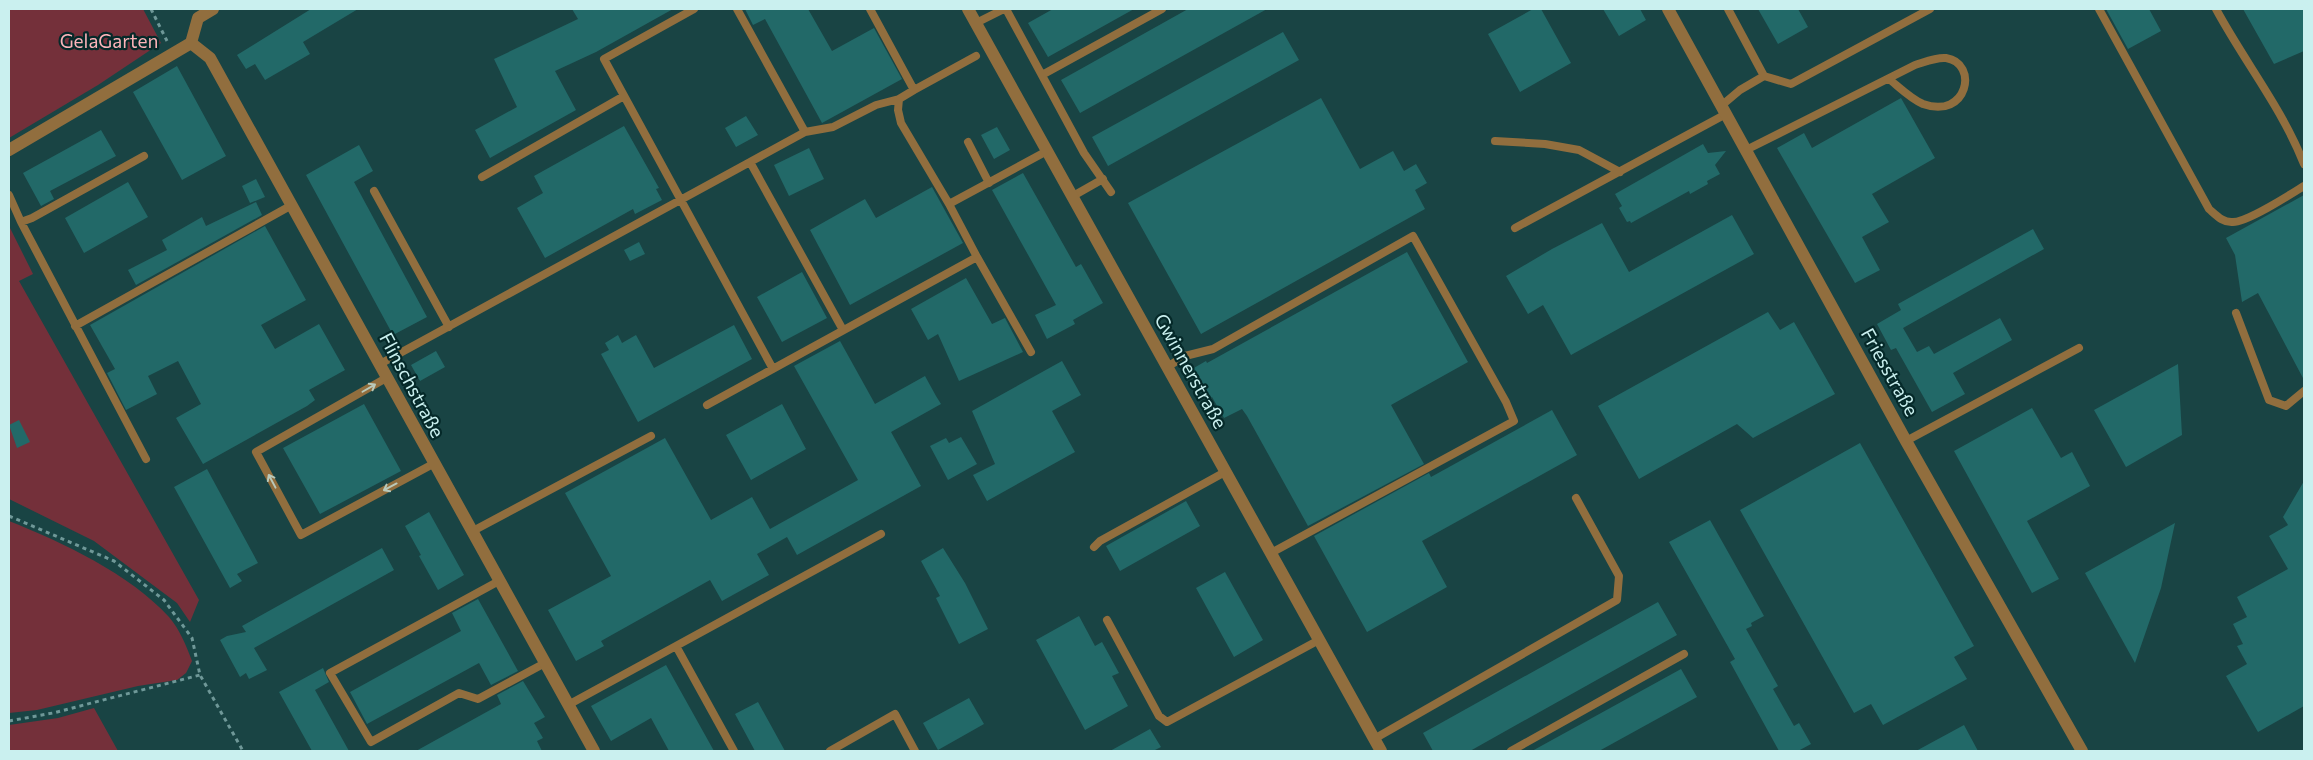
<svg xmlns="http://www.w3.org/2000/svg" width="2313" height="760" viewBox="0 0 2313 760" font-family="Commissioner,sans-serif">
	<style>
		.green { fill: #74303a }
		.building { fill: #226968 }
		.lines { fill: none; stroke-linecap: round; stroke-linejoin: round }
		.path { stroke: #6f9898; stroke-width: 3; stroke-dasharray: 4 4; stroke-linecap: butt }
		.service { stroke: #916e3e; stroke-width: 8 }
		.minor { stroke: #916e3e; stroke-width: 12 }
		.oneway { stroke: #b9c9ba }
		.labels { text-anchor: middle; stroke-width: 4.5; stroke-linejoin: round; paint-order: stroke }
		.park-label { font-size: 19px; fill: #fdb3b9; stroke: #052929 }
		.street-label { font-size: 19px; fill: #caf0ef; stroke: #052929 }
	</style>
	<rect width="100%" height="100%" fill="#194444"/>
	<path class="green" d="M9 9H143L161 43 98 85 9 138Z
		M9 226 33 274 19 281 199 600 190 622 177 603 94 541 9 499Z
		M9 521C62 542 130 574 169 617 180 630 186 645 192 661L186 673 177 680 138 686 37 710 9 713Z
		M94 708 118 751H9V725L58 718Z"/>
	<path class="building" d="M311 9H358L303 42 310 54 265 80 255 64 246 69 237 55Z
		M572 9H673L596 52 555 71 576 110 490 158 475 130 517 107 494 59 578 19Z
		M745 9H808L832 51 874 28 902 79 822 123 765 19 753 25Z
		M1053 9H1134L1048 57 1028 23Z
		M1188 9H1267L1080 113 1061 80Z
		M1533 9H1541L1571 63 1520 92 1488 34Z
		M1603 9H1640L1646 20 1619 36Z
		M1758 9H1798L1808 27 1778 44Z
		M2106 9H2149L2161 31 2128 49Z
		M2243 9H2304V51L2274 64Z
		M1283 32 1299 60 1108 166 1092 137Z
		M177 66 226 156 182 180 133 92Z
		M1321 98 1360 169 1393 151 1404 171 1416 164 1427 183 1415 190 1425 209 1201 334 1128 203Z
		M1901 98 1935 158 1872 194 1889 222 1862 237 1880 270 1855 283 1777 148 1804 133 1812 148Z
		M746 116 758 135 736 147 725 128Z
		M624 126 659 188 656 189 662 200 635 214 633 209 545 258 517 208 543 193 534 176Z
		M997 127 1010 150 994 159 981 135Z
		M101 130 116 156 50 191 54 199 41 206 23 173Z
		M1703 144 1708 153 1726 151 1715 165 1720 174 1707 181 1708 184 1690 194 1689 191 1631 223 1630 221 1627 222 1619 208 1622 206 1615 194Z
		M359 145 373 171 354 182 427 317 393 335 306 175Z
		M809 148 824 179 789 196 774 165Z
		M1023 173 1076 267 1081 264 1103 303 1073 320 1075 324 1047 339 1035 315 1056 305 992 190Z
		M256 179 265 197 250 203 242 186Z
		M128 182 148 217 84 253 65 218Z
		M932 187 963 243 850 305 810 230 865 199 876 218Z
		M2304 195V380L2258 293 2242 302 2235 255 2226 238Z
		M256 202 262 215 136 285 128 270 167 250 162 240 202 217 206 226Z
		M1732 215 1754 254 1571 355 1543 305 1528 314 1506 276 1552 249 1602 223 1629 272Z
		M265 226 306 300 261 325 275 349 319 324 345 370 309 390 315 400 307 406 203 464 176 418 201 404 178 361 148 376 157 394 126 410 107 373 115 369 90 325Z
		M2033 229 2044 249 1903 328 1917 352 1929 346 1934 354 2000 318 2012 340 1953 373 1965 394 1932 412 1896 348 1891 350 1877 324 1901 310 1898 304Z
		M639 242 645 254 630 261 624 250Z
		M1407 252 1468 362 1391 405 1424 464 1308 526 1247 416 1242 409 1224 418 1212 397 1208 399 1192 369 1206 361 1207 363Z
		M802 272 827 318 782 342 757 297Z
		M966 278 992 324 1005 318 1023 352 959 381 938 334 928 340 911 309Z
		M1768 312 1780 330 1794 322 1835 394 1753 438 1737 424 1639 479 1598 406Z
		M734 325 752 359 638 422 601 354 609 350 605 343 618 335 622 343 636 335 654 368Z
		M840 341 875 404 925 376 936 396 941 404 891 432 921 486 797 555 787 537 757 554 769 575 722 601 710 580 601 641 604 646 576 661 548 610 611 576 565 493 665 438 711 520 752 497 770 529 858 480 794 366Z
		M436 351 445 367 420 381 411 365Z
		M1062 361 1081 395 1052 411 1075 452 987 501 973 475 995 464 972 411Z
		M2178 364 2182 435 2126 467 2094 410Z
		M364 404 401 471 320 514 283 448Z
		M782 404 806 449 751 480 726 435Z
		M2032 408 2061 458 2072 452 2090 486 2027 521 2059 579 2032 593 1954 451Z
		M1552 410 1577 455 1422 541 1447 587 1367 632 1314 536 1429 473 1431 477Z
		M19 420 30 442 17 448 9 425Z
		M961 437 977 464 948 480 930 446 946 438 949 443Z
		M1860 443 1974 646 1954 657 1967 679 1883 725 1871 704 1854 713 1740 510Z
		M207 469 258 563 237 574 242 581 230 588 174 487Z
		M2304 481V706L2258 732 2226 676 2247 664 2237 646 2243 644 2233 624 2247 617 2237 597 2288 569 2269 536 2288 525 2283 517Z
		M1186 501 1200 526 1120 571 1106 546Z
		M429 512 464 575 438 590 419 556 421 555 405 526Z
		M1710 520 1764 616 1751 623 1752 626 1746 629 1778 686 1773 689 1794 726 1799 723 1811 744 1798 751H1779L1730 662 1735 659 1669 542Z
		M2175 523 2161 588 2135 663 2085 573Z
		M382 548 394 570 254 648 267 670 249 679 246 673 240 677 220 640 227 636 246 632 242 626Z
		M943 548 965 583 988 629 959 644 936 598 940 596 921 561Z
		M1225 572 1263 640 1234 657 1196 588Z
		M478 599 518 671 491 685 479 663 367 724 350 692 461 631 452 613Z
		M1658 602 1677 635 1470 751H1433L1423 733Z
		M1079 616 1095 646 1102 642 1119 673 1112 676 1128 706 1085 730 1036 640Z
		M666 665 714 751H669L651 718 611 741 591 706Z
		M323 668 329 682 315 690 349 751H312L279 692Z
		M1681 669 1697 697 1599 751H1532Z
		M523 681 545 717 534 723 543 738 537 741 542 751H416L501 704 497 695Z
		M969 698 984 724 938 750 923 723Z
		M758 702 785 751H755L735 714Z
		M1964 725 1978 751H1916Z
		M1150 729 1161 747 1153 751H1110Z"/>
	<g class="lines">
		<path class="path" d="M151 9 167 41
			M9 516 114 561 164 600 192 638 200 675 243 751
			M9 721 53 713 200 675"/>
		<path class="service" d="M694 9 604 59 773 369
			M737 9 805 132
			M1006 9 1084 153 1111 192
			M2099 9 2209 209C2216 215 2223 223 2233 222 2248 222 2289 195 2304 186
			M2216 9C2244 61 2282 108 2304 164
			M976 23 1004 9
			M1042 75 1162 9
			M1764 76 1791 84 1930 9
			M914 90 976 56
			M899 99 898 110 901 123 949 204
			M1721 106 1740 90 1764 76 1728 9
			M1495 141 1545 144 1579 150 1620 172
			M968 142 989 183
			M1746 150 1915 65C1925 62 1936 57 1946 58 1979 63 1968 120 1923 104 1911 99 1899 87 1889 79
			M482 177 624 96
			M374 191 449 327
			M9 195 21 222 32 218 144 156
			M1073 196 1103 179
			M21 222 146 459
			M1515 228 1726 114
			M977 257 1031 352
			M2236 313 2269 400 2286 406 2304 391
			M75 326 292 205
			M843 330 750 162 805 132 833 127 876 105 899 99 914 90 870 9
			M380 364 750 162
			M1167 367 1185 356 1213 349 1413 236 1506 402 1514 421 1271 553
			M388 377 256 452 301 535 433 464
			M707 405 977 257 949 204 1047 151
			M1906 441 2079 348
			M471 532 651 436
			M1094 547 1100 541 1225 472
			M499 581 330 673 371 742 459 693 478 699 545 663
			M1107 620 1159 716 1167 722 1319 640
			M676 646 881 534
			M568 705 676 646 734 751
			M1374 739 1617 600 1619 576 1576 498
			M830 751 895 714 915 751
			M1511 751 1684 654"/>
		<path class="minor" d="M968 9 1381 751
			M1668 9 1906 441 2082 751
			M191 43 210 58 594 751
			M9 150 191 43 198 18 213 9"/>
	</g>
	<defs><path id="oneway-shaft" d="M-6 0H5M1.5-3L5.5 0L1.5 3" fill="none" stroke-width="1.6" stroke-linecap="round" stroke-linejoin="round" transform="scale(1.25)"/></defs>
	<g class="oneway">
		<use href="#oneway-shaft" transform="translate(369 388) rotate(-30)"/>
		<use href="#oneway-shaft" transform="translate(272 481) rotate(-118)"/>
		<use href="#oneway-shaft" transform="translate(390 487) rotate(152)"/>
	</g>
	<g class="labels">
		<g class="park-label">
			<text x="109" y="48">GelaGarten</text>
		</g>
		<g class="street-label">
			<text transform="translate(1191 371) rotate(61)" y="7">Gwinnerstraße</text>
			<text transform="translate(1890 372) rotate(61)" y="7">Friesstraße</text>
			<text transform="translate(412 385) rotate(62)" y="7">Flinschstraße</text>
		</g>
	</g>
	<rect width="2313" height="760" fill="none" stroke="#caf0ef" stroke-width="20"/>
</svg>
